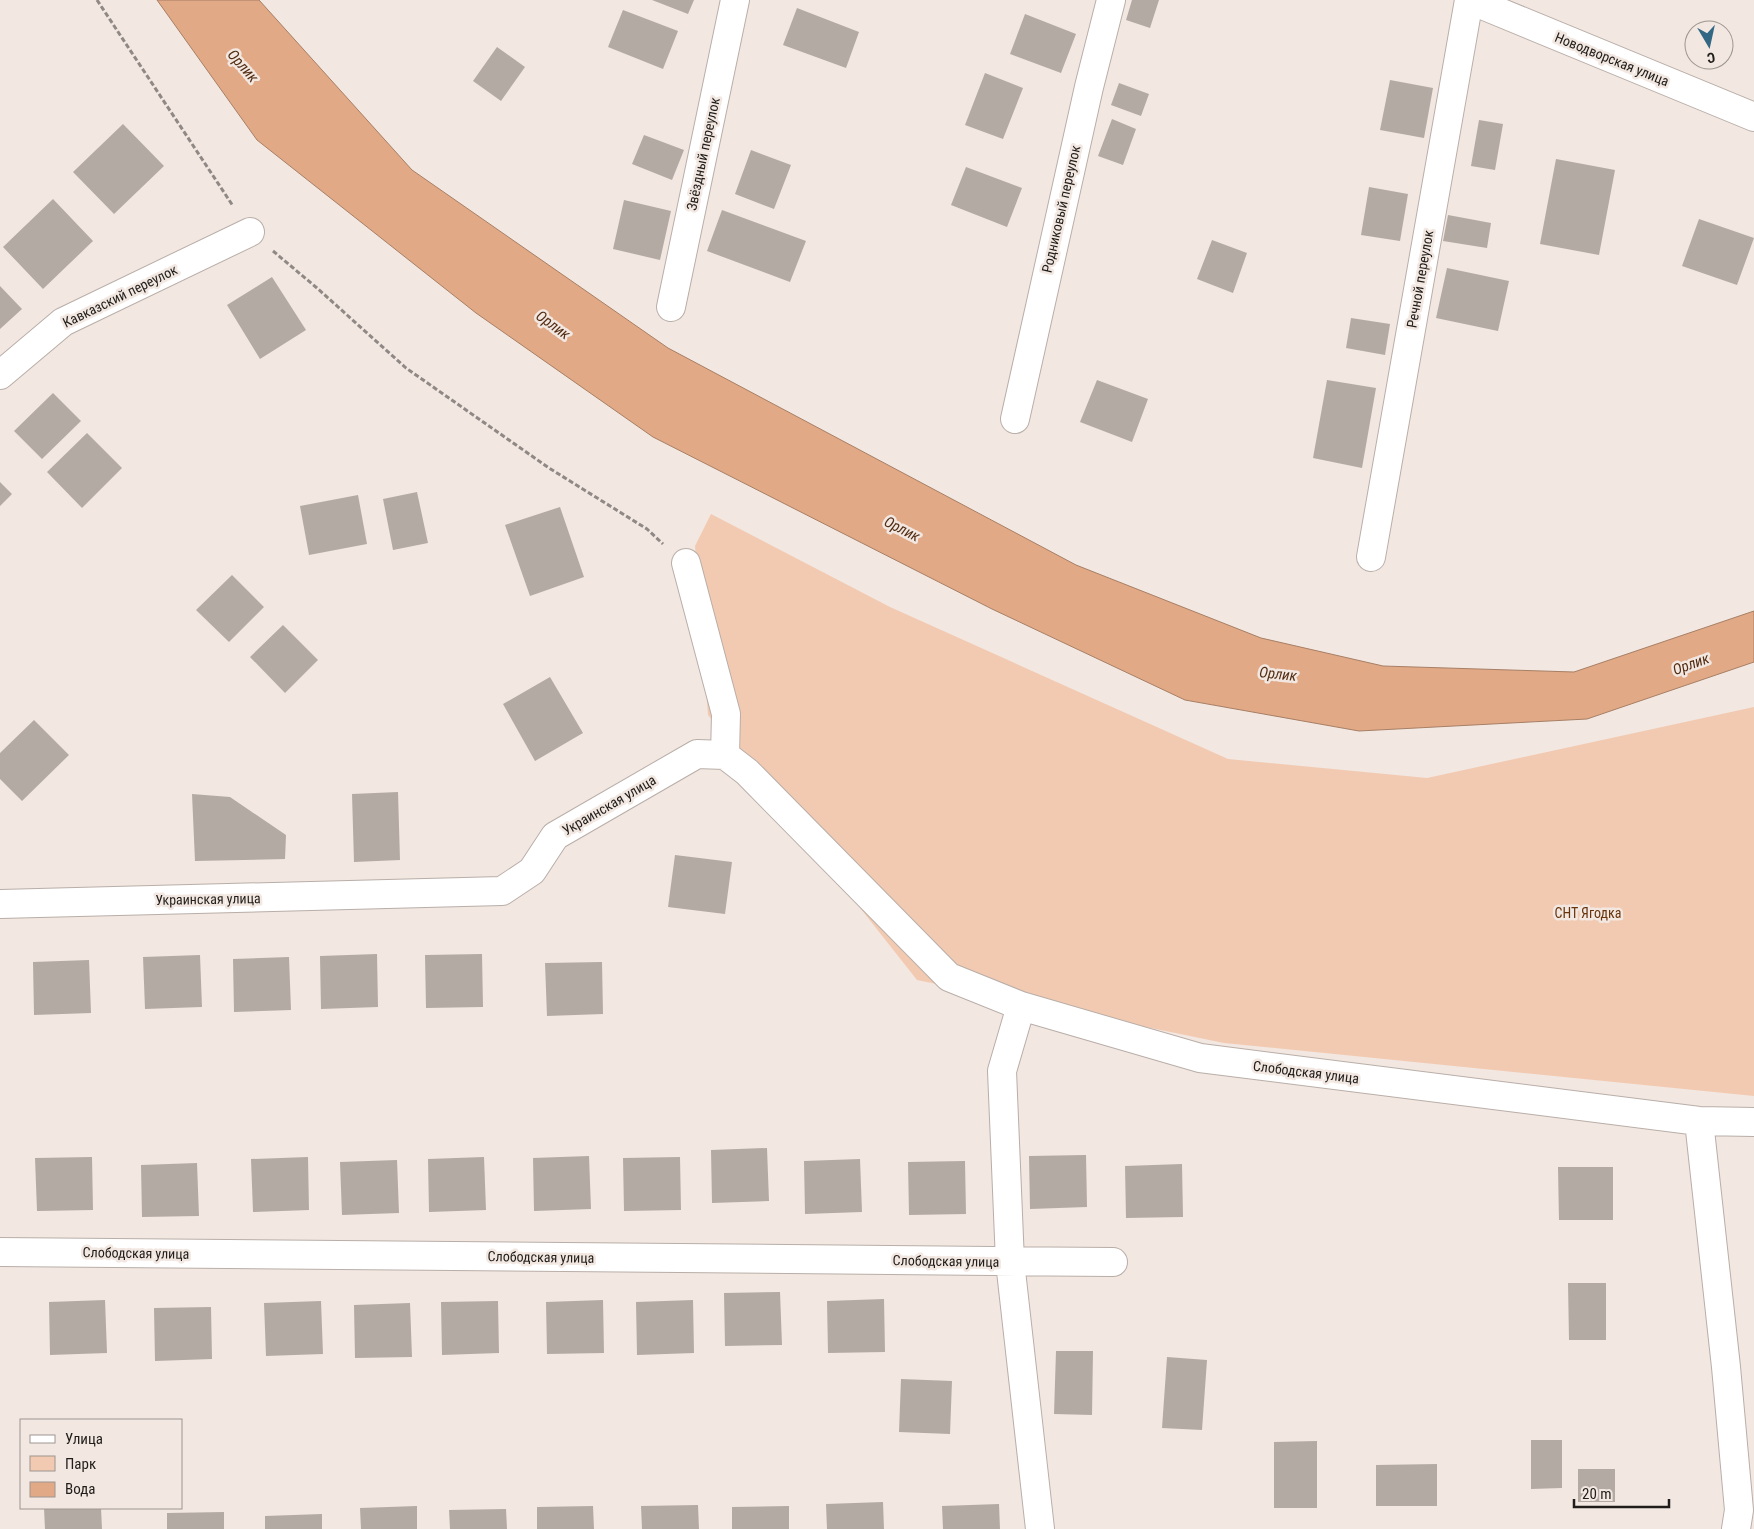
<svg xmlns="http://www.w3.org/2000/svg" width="1754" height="1529" viewBox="0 0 1754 1529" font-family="'Roboto Condensed',sans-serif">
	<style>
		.green { fill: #f2cab1 }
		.water { fill: #e1a986; stroke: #a77f65 }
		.building { fill: #b4aaa4 }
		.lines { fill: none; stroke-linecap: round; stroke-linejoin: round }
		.minor-casing { stroke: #b9aea8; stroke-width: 30 }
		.path { stroke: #8f8884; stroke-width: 3; stroke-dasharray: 5 2.5; stroke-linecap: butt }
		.minor { stroke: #fff; stroke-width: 28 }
		.labels { text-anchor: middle; stroke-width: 5; stroke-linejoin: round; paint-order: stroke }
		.street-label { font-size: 14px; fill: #1f1c19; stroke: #f2e7e1 }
		.park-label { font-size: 14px; fill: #68340c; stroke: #f2e7e1 }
		.water-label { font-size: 15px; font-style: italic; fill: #522d13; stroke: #f2e7e1 }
	</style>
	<rect width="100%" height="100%" fill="#f2e7e1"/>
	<path class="green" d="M711 514 890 607 1228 759 1427 778 1754 707V1096L1224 1043 917 980 708 715 695 546Z"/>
	<path class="water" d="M157 0H259L412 170 668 348 1076 565 1261 638 1383 666 1574 672 1754 611V662L1587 719 1359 731 1185 700 992 609 653 437 476 313 257 140Z"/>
	<path class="building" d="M652 0H694L688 14Z
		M1132 0H1159L1150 28 1126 20Z
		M797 8 859 32 846 68 783 45Z
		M623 10 678 31 663 69 608 47Z
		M1025 14 1076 34 1061 73 1010 54Z
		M497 47 525 67 501 101 473 81Z
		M985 73 1023 88 1003 139 965 125Z
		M1390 80 1433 88 1424 138 1380 130Z
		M1119 83 1149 94 1141 116 1111 105Z
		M1112 119 1136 129 1123 165 1098 156Z
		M1479 120 1503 124 1495 170 1471 166Z
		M123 124 164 166 114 214 73 172Z
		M644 135 684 150 672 180 632 164Z
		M751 150 791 165 774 209 735 194Z
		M1556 159 1615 170 1599 255 1540 244Z
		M966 167 1022 188 1007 227 951 205Z
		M1369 187 1408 194 1400 241 1361 235Z
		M53 199 93 241 43 289 3 247Z
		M624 200 671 211 660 260 613 249Z
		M722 210 806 241 790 282 707 251Z
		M1448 215 1491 223 1487 248 1443 241Z
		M1699 219 1754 238 1737 285 1682 266Z
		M1212 240 1247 253 1233 293 1197 279Z
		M1447 268 1509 281 1498 331 1436 318Z
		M272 277 306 330 260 359 227 305Z
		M0 286 22 309 0 329Z
		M1351 318 1390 324 1385 355 1346 348Z
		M1097 380 1148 399 1132 442 1080 422Z
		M1327 380 1376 388 1362 468 1313 458Z
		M53 393 81 421 42 459 14 431Z
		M87 433 122 468 82 508 47 472Z
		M0 482 12 494 0 506Z
		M417 492 428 543 393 550 383 499Z
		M358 495 367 544 309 555 300 506Z
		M560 507 584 577 530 596 505 525Z
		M232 575 264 607 229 642 196 610Z
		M283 625 318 660 285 693 250 657Z
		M550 677 583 733 535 761 503 704Z
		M34 720 69 755 22 801 0 779V753Z
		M398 792 400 860 354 862 352 794Z
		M192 794 230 797 286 835 285 859 195 861Z
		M675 855 732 862 725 914 668 907Z
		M377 954 378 1007 321 1009 320 956Z
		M482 954 483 1007 426 1008 425 955Z
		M200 955 202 1007 145 1009 143 957Z
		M289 957 291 1010 234 1012 233 959Z
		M89 960 91 1013 34 1015 33 962Z
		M602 962 603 1014 547 1016 545 963Z
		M767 1148 769 1201 712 1203 711 1150Z
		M1086 1155 1087 1207 1030 1209 1029 1156Z
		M589 1156 591 1209 534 1211 533 1158Z
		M92 1157 93 1210 37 1211 35 1158Z
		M308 1157 309 1210 253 1212 251 1159Z
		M484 1157 486 1210 429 1212 428 1159Z
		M680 1157 681 1210 624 1211 623 1158Z
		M860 1159 862 1212 805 1214 804 1161Z
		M397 1160 399 1213 342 1215 340 1162Z
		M965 1161 966 1214 909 1215 908 1162Z
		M197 1163 199 1216 142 1217 141 1165Z
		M1182 1164 1183 1217 1126 1218 1125 1166Z
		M1558 1167H1613V1220H1559Z
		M1568 1283H1606V1340H1569Z
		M780 1292 782 1345 725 1346 724 1293Z
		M884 1299 885 1352 828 1353 827 1301Z
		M105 1300 107 1353 50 1355 49 1302Z
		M603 1300 604 1353 547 1354 546 1302Z
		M693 1300 694 1353 637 1355 636 1302Z
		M321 1301 323 1354 266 1356 264 1303Z
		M498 1301 499 1353 442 1355 441 1302Z
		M410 1303 412 1357 355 1358 354 1305Z
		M211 1307 212 1359 155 1361 154 1308Z
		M1056 1351H1093L1092 1415 1054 1414Z
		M1167 1357 1207 1360 1202 1430 1162 1428Z
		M901 1379 952 1381 950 1434 899 1432Z
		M1531 1440H1562V1488L1531 1489Z
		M1317 1441V1508H1274V1442Z
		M1437 1464V1506H1376V1465Z
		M1578 1469H1615V1502H1578Z
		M883 1502 884 1529H827L826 1504Z
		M999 1504 1000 1529H943L942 1506Z
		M698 1505 699 1529H642L641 1506Z
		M417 1506V1529H361L360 1508Z
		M593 1506 594 1529H537V1507Z
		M789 1506V1529H732V1507Z
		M44 1508H101L102 1529H45Z
		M506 1509 507 1529H450L449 1510Z
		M224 1512V1529H167V1513Z
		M322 1514V1529H265V1516Z"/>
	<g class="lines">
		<defs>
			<path id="minor" d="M1470 0 1754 117
				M671 307 735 0
				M0 375 63 322 250 232
				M1015 419 1089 87 1111 0
				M1371 557 1469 0
				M686 563 726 714 725 755
				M0 904 502 891 532 871 555 836 697 754 725 755 747 772 949 977 1021 1006 1200 1058 1699 1121 1754 1122
				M1021 1006 1002 1071 1010 1262 1040 1529
				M1699 1121 1726 1367 1739 1510 1736 1529
				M0 1252 1113 1262"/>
		</defs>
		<use href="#minor" class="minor-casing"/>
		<path class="path" d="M97 0 233 206
			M273 251 317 288 406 368 549 468 647 529 663 544"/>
		<use href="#minor" class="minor"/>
	</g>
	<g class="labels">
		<g class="street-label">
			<text transform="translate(1612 59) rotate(22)" y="5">Новодворская улица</text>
			<text transform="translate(703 154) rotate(-78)" y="5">Звёздный переулок</text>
			<text transform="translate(1061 209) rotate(-77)" y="5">Родниковый переулок</text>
			<text transform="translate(1420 279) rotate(-80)" y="5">Речной переулок</text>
			<text transform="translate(120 296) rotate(-26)" y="5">Кавказский переулок</text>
			<text transform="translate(609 805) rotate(-30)" y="5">Украинская улица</text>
			<text transform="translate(208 899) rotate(-1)" y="5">Украинская улица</text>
			<text transform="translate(1306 1072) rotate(7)" y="5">Слободская улица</text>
			<text transform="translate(136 1253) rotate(1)" y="5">Слободская улица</text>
			<text transform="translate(541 1257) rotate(1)" y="5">Слободская улица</text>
			<text transform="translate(946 1261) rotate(1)" y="5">Слободская улица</text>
		</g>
		<g class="park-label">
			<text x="1588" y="918">СНТ Ягодка</text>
		</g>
		<g class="water-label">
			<text transform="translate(243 66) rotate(49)" y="5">Орлик</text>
			<text transform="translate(553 325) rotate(36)" y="5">Орлик</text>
			<text transform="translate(902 529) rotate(27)" y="5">Орлик</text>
			<text transform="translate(1691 664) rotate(-20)" y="5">Орлик</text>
			<text transform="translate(1278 674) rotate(6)" y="5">Орлик</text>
		</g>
	</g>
	<rect x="20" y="1419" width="162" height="90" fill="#f2e7e1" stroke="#9e9691"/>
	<rect x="30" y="1435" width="25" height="8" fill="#ffffff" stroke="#9e9691"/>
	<text x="65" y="1444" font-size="15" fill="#1f1c19">Улица</text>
	<rect x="30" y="1456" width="25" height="15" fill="#f2cab1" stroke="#9e9691"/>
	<text x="65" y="1469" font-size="15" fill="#1f1c19">Парк</text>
	<rect x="30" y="1482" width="25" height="15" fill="#e1a986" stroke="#9e9691"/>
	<text x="65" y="1494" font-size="15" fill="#1f1c19">Вода</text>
	<g transform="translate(1709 45) rotate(171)"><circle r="24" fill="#f2e7e1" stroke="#9e9691"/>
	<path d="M0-4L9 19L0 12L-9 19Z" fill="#326883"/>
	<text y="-8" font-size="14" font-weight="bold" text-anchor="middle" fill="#1f1c19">С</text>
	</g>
	<path d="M1574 1499v8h95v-8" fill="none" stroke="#1f1c19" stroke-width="2.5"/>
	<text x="1582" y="1499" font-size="15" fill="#1f1c19" stroke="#f2e7e1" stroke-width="4" paint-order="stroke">20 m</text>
</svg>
